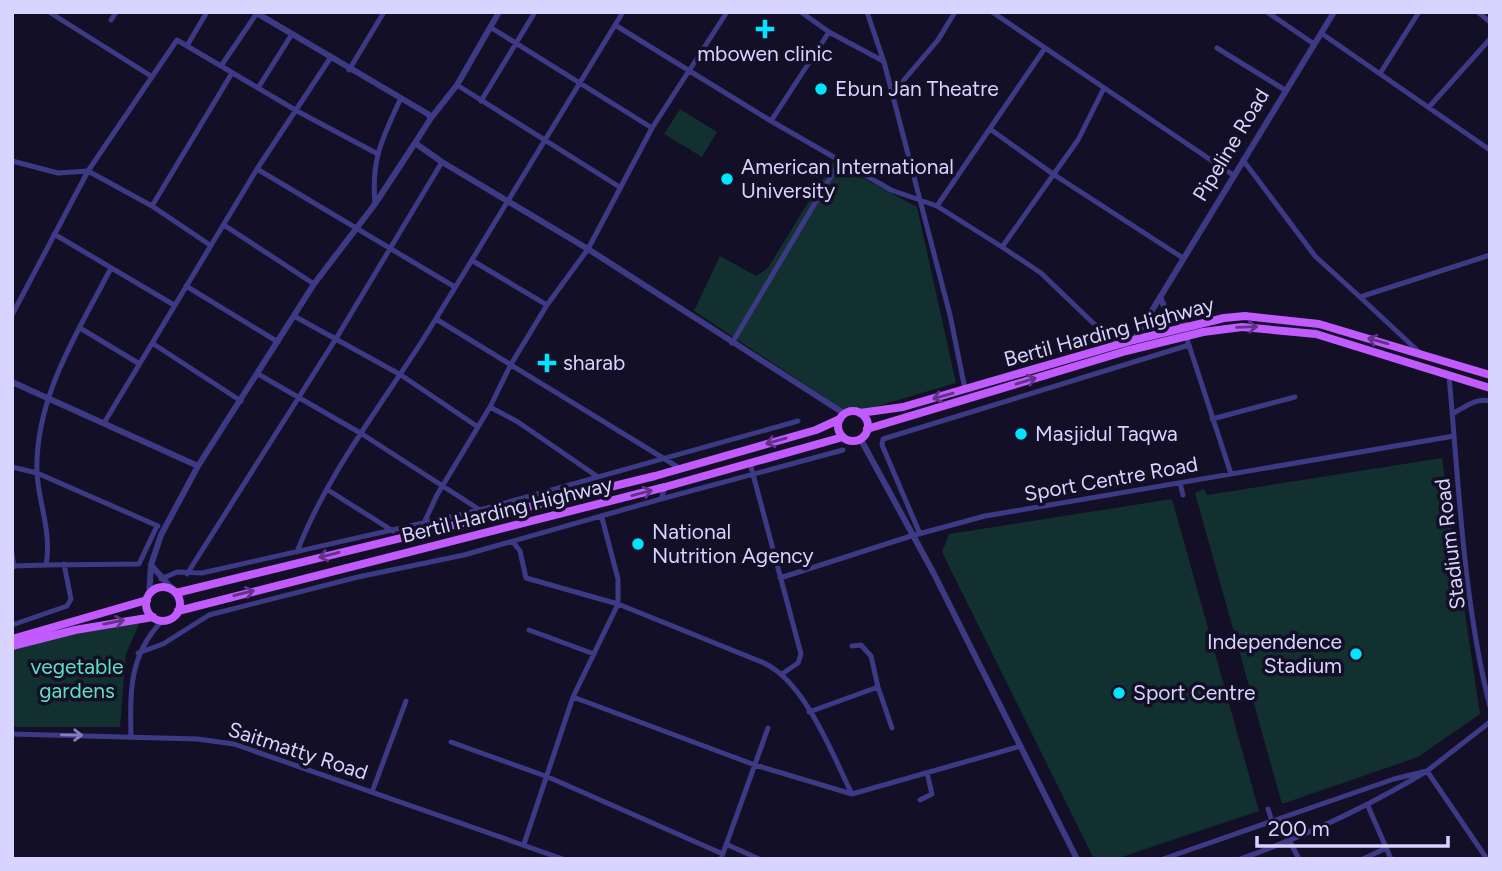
<svg xmlns="http://www.w3.org/2000/svg" width="1502" height="871" viewBox="0 0 1502 871" font-family="Figtree,sans-serif">
	<style>
		.green { fill: #12302f }
		.lines { fill: none; stroke-linecap: round; stroke-linejoin: round }
		.minor { stroke: #3d3a85; stroke-width: 5 }
		.tertiary { stroke: #3d3a85; stroke-width: 6 }
		.primary { stroke: #c25bff; stroke-width: 8 }
		.oneway { stroke: #623188 }
		.oneway2 { stroke: #837fbc }
		.poi-dot { fill: #00e5ff; stroke: #130f26; stroke-width: 2.5 }
		.labels { text-anchor: middle; stroke-width: 7; stroke-linejoin: round; paint-order: stroke }
		.poi-label { font-size: 21px; fill: #d9d4ff; stroke: #130f26; text-anchor: start }
		.street-label { font-size: 21px; fill: #d9d4ff; stroke: #130f26 }
		.park-label { font-size: 21px; fill: #5fe0c0; stroke: #130f26 }
	</style>
	<rect width="100%" height="100%" fill="#130f26"/>
	<path class="green" d="M680 109 717 132 702 157 664 134Z
		M833 162 917 207 956 383 850 414 694 311 720 256 756 276 768 268Z
		M1442 458 1480 714 1418 757 1282 804 1195 493 1204 489 1207 495Z
		M1172 499 1259 811 1116 859H1094L942 552 949 534Z
		M127 617H137L140 622 126 654 120 727H12V648Z"/>
	<g class="lines">
		<path class="minor" d="M49 12 151 76
			M801 12 829 32
			M867 12 884 62 950 315 965 389
			M992 12 1233 175
			M1267 12 1314 44
			M1478 12 1490 22
			M111 20 116 12
			M615 25 771 121 891 190 937 206 1002 247 1041 273 1116 345
			M490 27 652 128
			M1321 33 1490 150
			M188 44 207 12
			M1217 48 1285 90
			M221 66 257 13
			M349 70 384 12
			M1381 72 1419 12
			M457 85 618 186
			M258 88 292 34
			M892 94 938 40 955 12
			M481 101 535 12
			M1429 107 1490 39
			M771 121 829 32 883 61
			M990 129 1053 174 1183 258
			M1243 160 1315 256 1360 297 1490 255
			M12 161 58 173 88 171 152 206 210 245
			M257 169 455 287
			M375 203C371 160 382 139 400 100
			M152 206 232 73
			M937 206 1045 48
			M224 225 314 284
			M54 234 174 305
			M1002 247 1078 140 1104 88
			M473 261 547 305
			M111 268C78 332 34 398 37 474 39 504 52 533 46 565L139 564 157 526
			M186 286 278 342
			M1360 297 1419 352
			M12 315 88 171 177 40 297 111 376 153
			M294 316 401 375 478 427
			M436 319 681 469
			M80 328 138 363
			M1186 336 1231 474
			M152 343 241 401
			M732 343 840 161
			M258 374 362 434 480 510
			M1449 376C1459 485 1463 600 1490 707
			M1452 414C1464 408 1476 397 1490 401
			M1212 419 1295 397
			M104 423 257 169 331 57
			M750 463 801 654 798 663 782 674
			M12 467 37 473 158 526
			M598 477 518 422 490 407 510 366 547 305 588 249 652 128 727 12
			M1180 483 1183 495
			M328 490 393 531
			M661 499 843 450
			M424 523 437 495 490 407
			M920 534 882 445 883 439 1189 345
			M513 542 520 551 526 578 618 604 764 663C806 683 832 754 852 794
			M297 552C326 476 380 407 424 338 491 230 556 121 623 12
			M12 554 14 567
			M12 566 46 565
			M187 574 337 337 442 162
			M780 578 911 536 985 516 1454 436
			M161 579 177 572 202 573 480 510 798 421
			M12 625 67 606 71 599 64 564
			M529 630 594 654
			M138 653 163 644 209 615 358 577 464 555 661 499 665 487
			M878 687 892 728
			M573 697 755 765 852 794 1021 746
			M809 712 878 687 871 656 861 645 852 646
			M12 734 197 739 234 744 563 859
			M131 737C130 692 129 655 162 621
			M451 742 548 777 723 854
			M372 792 406 701
			M920 800 932 794 927 773
			M1368 806 1391 859
			M1268 809 1272 821
			M1290 842 1299 859
			M524 844 573 697 618 604V579L602 518
			M726 844 759 859
			M721 859 768 728
			M1163 859 1394 779 1427 771 1490 722
			M1240 859C1306 836 1367 807 1427 771L1487 859
			M1363 859 1386 848"/>
		<path class="tertiary" d="M255 12 428 114 431 118 415 143 442 162 588 249 845 414
			M431 118 457 85 499 12
			M1160 297 1168 315 1188 326
			M1134 340 1334 12
			M12 382 198 466
			M860 438 933 572 1077 859
			M151 565 173 590
			M149 596 151 565 161 535 198 466 314 284 375 204 415 143"/>
		<path class="primary" d="M838 426a15 15 0 1 1 30 0a15 15 0 1 1-30 0Z
			M860 413 903 407 1134 340 1224 318 1245 316 1319 324 1490 375
			M867 429 1126 351 1203 332 1242 327 1316 334 1490 388
			M146 604a17 17 0 1 1 34 0a17 17 0 1 1-34 0Z
			M176 593 655 476 816 430 840 419
			M178 611 665 487 843 437
			M12 639 147 600
			M12 646 75 630 153 617"/>
	</g>
	<defs><path id="oneway-shaft" d="M-6 0H5M1.5-3L5.5 0L1.5 3" fill="none" stroke-width="1.6" stroke-linecap="round" stroke-linejoin="round" transform="scale(1.75)"/></defs>
	<g class="oneway">
		<use href="#oneway-shaft" transform="translate(1247 327) rotate(-2)"/>
		<use href="#oneway-shaft" transform="translate(1378 341) rotate(-164)"/>
		<use href="#oneway-shaft" transform="translate(1026 381) rotate(-17)"/>
		<use href="#oneway-shaft" transform="translate(943 396) rotate(164)"/>
		<use href="#oneway-shaft" transform="translate(776 441) rotate(164)"/>
		<use href="#oneway-shaft" transform="translate(642 493) rotate(-15)"/>
		<use href="#oneway-shaft" transform="translate(329 555) rotate(166)"/>
		<use href="#oneway-shaft" transform="translate(244 593) rotate(-14)"/>
		<use href="#oneway-shaft" transform="translate(114 622) rotate(-11)"/>
	</g>
	<use class="oneway2" href="#oneway-shaft" transform="translate(72 735) rotate(1)"/>
	<g class="poi-dot">
		<path d="M761.5 18.5h7v7h7v7h-7v7h-7v-7h-7v-7h7z"/>
		<circle cx="821" cy="89" r="7"/>
		<circle cx="727" cy="179" r="7"/>
		<path d="M543.5 352.5h7v7h7v7h-7v7h-7v-7h-7v-7h7z"/>
		<circle cx="1021" cy="434" r="7"/>
		<circle cx="638" cy="544" r="7"/>
		<circle cx="1356" cy="654" r="7"/>
		<circle cx="1119" cy="693" r="7"/>
	</g>
	<g class="labels">
		<g class="poi-label">
			<text x="765" y="61" text-anchor="middle">mbowen clinic</text>
			<text x="835" y="96">Ebun Jan Theatre</text>
			<text x="741" y="174">American International<tspan x="741" dy="24">University</tspan></text>
			<text x="563" y="370">sharab</text>
			<text x="1035" y="441">Masjidul Taqwa</text>
			<text x="652" y="539">National<tspan x="652" dy="24">Nutrition Agency</tspan></text>
			<text x="1342" y="649" text-anchor="end">Independence<tspan x="1342" dy="24">Stadium</tspan></text>
			<text x="1133" y="700">Sport Centre</text>
		</g>
		<g class="street-label">
			<text transform="translate(1231 145) rotate(-59)" y="7">Pipeline Road</text>
			<text transform="translate(1109 332) rotate(-15)" y="7">Bertil Harding Highway</text>
			<text transform="translate(1111 479) rotate(-10)" y="7">Sport Centre Road</text>
			<text transform="translate(507 510) rotate(-14)" y="7">Bertil Harding Highway</text>
			<text transform="translate(1450 544) rotate(-97)" y="7">Stadium Road</text>
			<text transform="translate(298 751) rotate(18)" y="7">Saitmatty Road</text>
		</g>
		<g class="park-label">
			<text x="77" y="674">vegetable<tspan x="77" dy="24">gardens</tspan></text>
		</g>
	</g>
	<rect width="1502" height="871" fill="none" stroke="#d9d4ff" stroke-width="28"/>
	<path d="M1257 836v10h191v-10" fill="none" stroke="#d9d4ff" stroke-width="3.5"/>
	<text x="1268" y="836" font-size="21" fill="#d9d4ff" stroke="#130f26" stroke-width="5" paint-order="stroke">200 m</text>
</svg>
